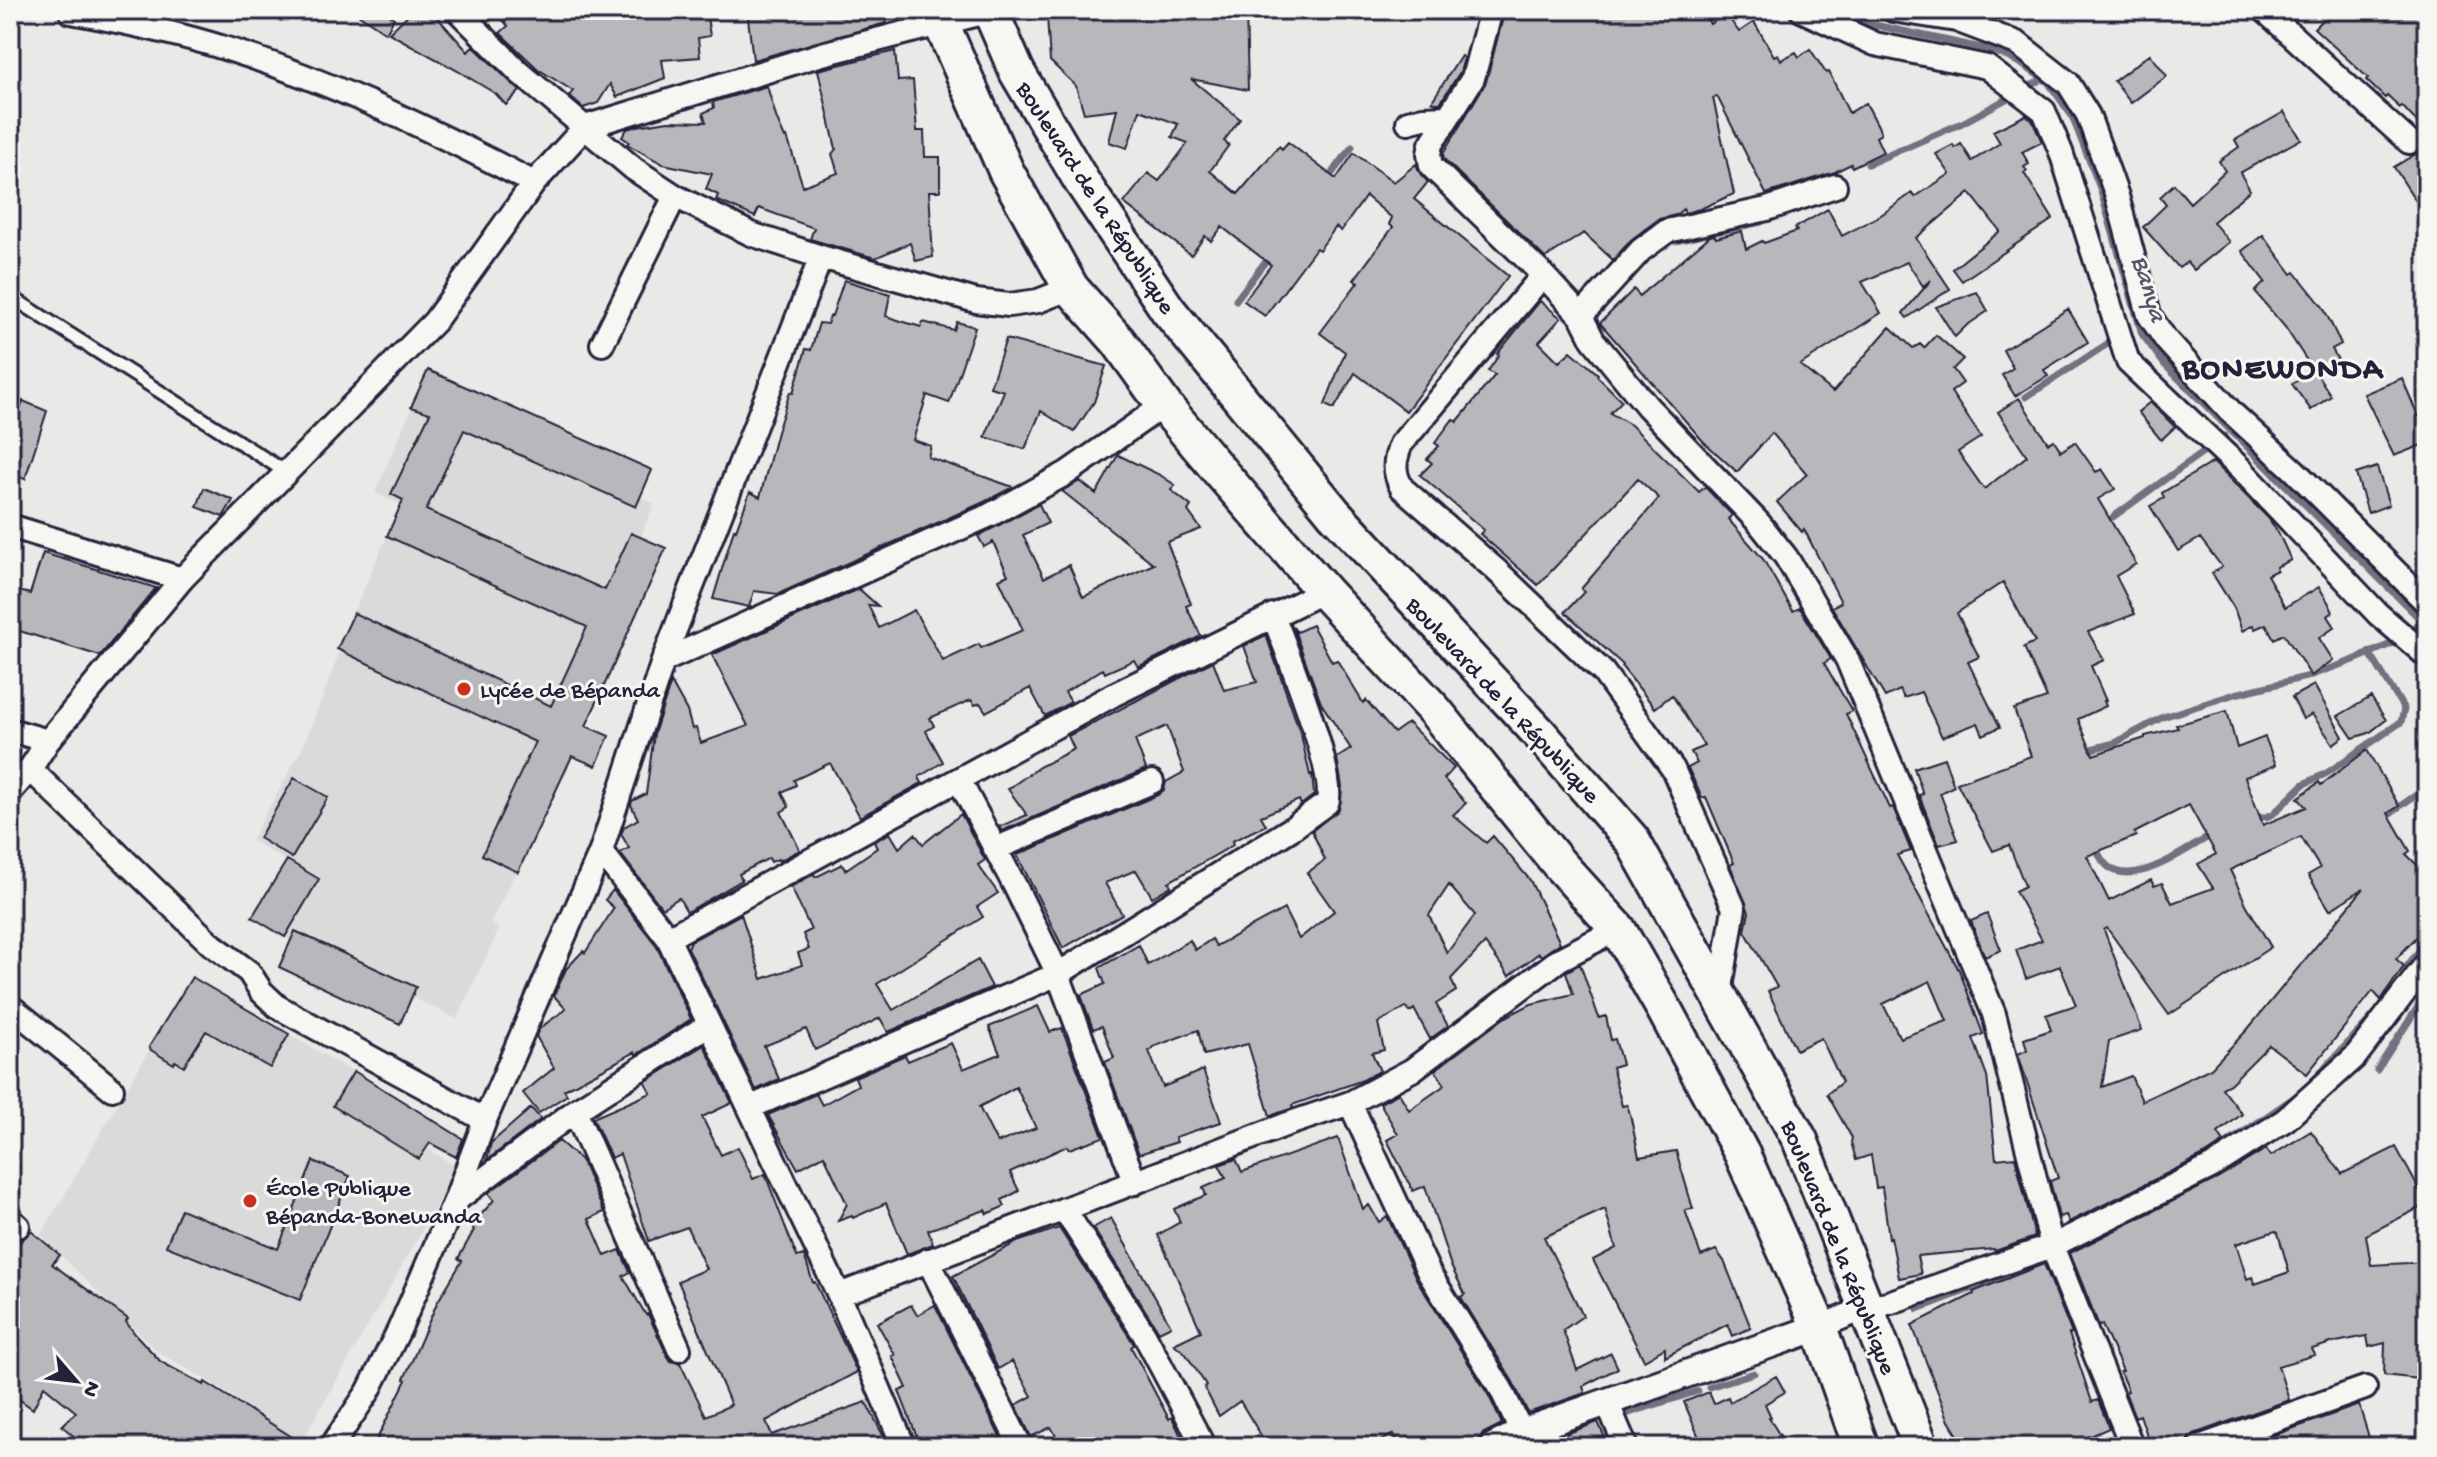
<svg xmlns="http://www.w3.org/2000/svg" width="2437" height="1457" viewBox="0 0 2437 1457" font-family="'Gochi Hand',sans-serif">
	<style>
		.built { fill: #dadada }
		.lines { fill: none; stroke-linecap: round; stroke-linejoin: round }
		.stream { stroke: #71717f; stroke-width: 7 }
		.building { fill: #b8b8bc; stroke: #22223b; stroke-width: 2; fill-rule: evenodd }
		.service-casing { stroke: #22223b; stroke-width: 17 }
		.minor-casing { stroke: #22223b; stroke-width: 28 }
		.tertiary-casing { stroke: #22223b; stroke-width: 32 }
		.primary-casing { stroke: #22223b; stroke-width: 40 }
		.service { stroke: #f6f6f2; stroke-width: 11 }
		.minor { stroke: #f6f6f2; stroke-width: 22 }
		.tertiary { stroke: #f6f6f2; stroke-width: 26 }
		.primary { stroke: #f6f6f2; stroke-width: 34 }
		.poi-dot { fill: #c8321e; stroke: #f6f6f2; stroke-width: 3 }
		.labels { text-anchor: middle; stroke-width: 6; stroke-linejoin: round; paint-order: stroke }
		.street-label { font-size: 24px; fill: #22223b; stroke: #f6f6f2 }
		.poi-label { font-size: 24px; fill: #22223b; stroke: #f6f6f2; text-anchor: start }
		.water-label { font-size: 26px; font-style: italic; fill: #565668; stroke: #f6f6f2 }
		.district-label { font-size: 32px; font-weight: bold; letter-spacing: 2px; fill: #22223b; stroke: #f6f6f2 }
	</style>
	<rect width="100%" height="100%" fill="#e9e9e7"/>
	<filter id="ink" filterUnits="userSpaceOnUse"><feTurbulence type="fractalNoise" baseFrequency=".0125" numOctaves="2"/><feDisplacementMap in="SourceGraphic" scale="16" xChannelSelector="R" yChannelSelector="G"/><feConvolveMatrix kernelMatrix="1 2 1 2 8 2 1 2 1" color-interpolation-filters="sRGB"/></filter>
	<g filter="url(#ink)">
		<path class="built" d="M428 370 652 470 641 497 654 503 641 537 666 548 518 872 516 871 490 924 499 929 457 1019 412 997 400 1024 279 967 291 941 285 937 286 861 251 840 304 745 340 651 337 649 401 505 375 493Z
			M192 977 441 1124 426 1148 458 1168 301 1443 220 1388 158 1352 41 1235Z"/>
		<g class="lines">
			<path class="stream" d="M1842 10 1870 24 1995 51 2020 63 2048 82 2072 116 2100 188 2142 334 2164 364 2427 626
				M1868 164 1962 123 2038 82
				M1327 180 1352 147
				M1675 241 1761 222
				M1236 300 1271 254
				M2026 397 2118 337
				M2113 517 2225 436
				M2083 751 2115 743 2163 717 2235 694 2306 677 2354 660 2398 641 2422 621
				M2250 817H2266L2273 814 2304 784 2327 773 2401 722 2404 709 2369 652
				M2382 819 2427 787
				M2098 852C2118 902 2185 849 2214 834
				M2408 965 2427 941
				M2399 986 2407 967
				M2377 1070 2427 993
				M2313 1081 2375 1014
				M2216 1151 2298 1095
				M1911 1283 1928 1278
				M1918 1309 2054 1257
				M1709 1387 1754 1373
				M1626 1414 1698 1391"/>
		</g>
		<path class="building" d="M352 10H382L394 18 386 33Z
			M413 10H431L468 52 473 46 520 91 506 105 496 94 458 71 389 33Z
			M495 10H584L576 17 644 10H706L710 36 698 38 700 57 662 60 665 78 617 97 610 84 598 103 583 108 569 96 573 91 538 69 500 33 508 26Z
			M747 10H885L886 23 753 60Z
			M1111 10H1246L1248 90 1191 79 1240 119 1224 141 1229 145 1210 171 1238 194 1279 146 1282 149 1288 142 1336 179 1354 153 1394 182 1416 164 1421 175 1428 182 1414 199 1508 276 1406 411 1355 373 1334 409 1325 405 1345 352 1320 333 1358 282 1354 280 1393 227 1389 224 1392 218 1366 196 1341 231 1336 227 1319 250 1316 248 1265 316 1244 301 1271 265 1222 227 1211 241 1205 236 1191 255 1124 203 1148 173 1159 181 1188 143 1172 137 1178 124 1140 110 1127 148 1109 142 1117 109 1084 113 1076 86 1050 61 1047 17Z
			M1505 10H1703L1710 24 1726 14 1739 32 1754 22 1774 56 1778 54 1781 60 1796 52 1799 57 1810 49 1826 73 1829 72 1849 113 1866 103 1878 126 1881 134 1876 137 1883 152 1852 167 1851 164 1835 172 1766 194 1717 96 1713 98 1734 194 1700 209 1685 213 1683 209 1676 215 1659 219 1632 239 1613 260 1584 233 1545 258 1444 159 1443 154 1486 82Z
			M2332 10H2427V133L2402 106 2400 108 2387 96 2385 98 2366 80 2368 78 2314 28Z
			M895 51 898 81 913 80 917 131H924L925 157H940V191H929L933 257 916 261 910 243 875 258 810 239 814 228 759 208 755 217 716 200 718 195 706 189 712 174 663 164 627 144 629 142 622 137 627 129 637 126 668 121 706 122 703 113 714 108 713 102 767 86 777 120 785 138 787 137 803 186 838 173 832 154 836 149 818 70Z
			M2150 54 2167 76 2131 103 2114 81Z
			M1461 56 1464 58 1460 72 1440 103H1436L1432 101Z
			M2284 112 2301 139 2240 173 2250 190 2213 222 2229 242 2194 270 2187 262 2179 268 2143 227 2166 205 2160 197 2174 184 2190 203 2225 171 2219 161 2239 147 2235 140Z
			M2026 115 2032 120 2042 142 2022 152 2029 164 2024 167 2027 171 2024 173 2053 219 1962 281 1953 269 2000 231 1970 193 1916 238 1950 289 1907 318 1903 313 1931 280 1923 286 1907 262 1862 282 1881 313 1800 365 1833 392 1890 327 1913 348 1920 344 1924 348 1936 335 1963 359 1953 369 1963 383 1951 392 1981 437 1958 452 1984 489 2027 456 1998 412 2019 398 2048 443 2054 440 2061 451 2075 442 2096 472 2102 469 2115 489 2098 499 2136 564 2116 576 2135 614 2088 632 2104 660 2091 666 2106 701H2104L2106 706 2078 719 2093 755 2145 738V736L2178 728 2176 725 2227 711 2237 748 2265 737 2276 765 2245 777 2263 825 2306 807 2298 798 2319 782 2321 785 2367 750 2399 806 2388 813 2410 851 2406 854 2427 875V926L2396 959 2404 966 2381 1000 2373 991 2307 1074 2269 1045 2230 1084 2222 1088 2242 1114 2218 1133 2224 1142 2206 1154 2069 1222 2066 1215 2059 1217 2050 1181 2058 1178 2018 1054 2027 1050 2024 1039 2051 1030 2046 1015 2076 1005 2060 966 2026 979 2016 950 2042 940 2015 891 2025 886 2009 845 1993 851 1957 783 2031 756 2014 709 2047 698 2024 647 2035 642 2003 582 1957 613 1979 657 1968 662 2000 727 1983 735 1978 723 1942 737 1921 692 1904 698 1900 690 1885 697 1832 607 1841 602 1804 529 1802 532 1777 502 1807 474 1772 433 1737 472 1703 441 1600 323 1634 289 1639 296 1710 236 1714 235 1716 238 1742 231 1746 249 1762 241 1764 243 1797 231 1795 228 1828 209 1842 236 1881 215 1912 193 1915 197 1950 174 1936 154 1953 145 1955 148 1961 144 1972 161 2000 143 1993 131ZM2189 805 2216 854 2198 864 2213 888 2172 903 2162 883 2154 886 2151 880 2109 901 2087 856 2136 836 2134 833ZM2301 837 2320 868 2308 875 2330 910 2364 888 2247 1030 2211 1068 2142 1101 2131 1076 2102 1087 2109 1041 2142 1030 2104 930 2107 928 2169 1015 2271 947 2246 904 2230 870Z
			M2427 143V218L2394 167 2419 152Z
			M2263 235 2292 274 2295 272 2323 307 2341 344 2332 349 2338 360 2315 371 2331 396 2311 410 2292 384 2313 370 2285 327 2255 292 2265 282 2242 251Z
			M844 280 890 294 886 316 901 321 921 327 923 322 954 330 957 322 975 327 949 403 927 395 913 440 931 446 928 457 1013 487 984 502 778 594 754 591 749 607 713 599 734 529 736 530 750 492 760 497 777 432 790 392 793 393 806 349 811 350 819 323 827 324 830 316H832Z
			M1977 292 1988 311 1966 326 1955 337 1936 307Z
			M1540 301 1561 318 1539 342 1559 362 1571 351 1598 374 1597 376 1622 401 1610 413 1631 425 1699 492 1705 487 1732 515 1728 519 1763 559 1793 611 1800 608 1831 659 1824 663 1852 711 1846 714 1890 808 1893 807 1911 851 1897 855 1960 972 1983 1034 1973 1038 1987 1076 1996 1159 2015 1157 2035 1237 1995 1251 1994 1249 1917 1256 1921 1274 1899 1278 1891 1237 1889 1238 1882 1187 1876 1188 1871 1155 1856 1160 1851 1142 1852 1138 1827 1094 1842 1082 1821 1038 1796 1050 1768 991 1777 987 1745 931 1749 912 1730 865 1734 863 1706 797 1702 798 1688 768 1697 763 1691 752 1704 746 1672 695 1655 708 1622 667 1623 665 1565 612 1584 592 1581 589 1659 498 1638 479 1538 585 1480 534 1484 530 1420 475 1432 463 1427 459 1439 446 1435 443 1453 419 1457 422 1495 375 1488 371 1499 355 1497 354ZM1930 981 1947 1021 1900 1038 1883 1004Z
			M2068 309 2088 342 2044 370 2048 376 2015 396 2002 375 2013 368 2003 350Z
			M1006 339 1106 366 1094 402 1074 432 1041 411 1025 449 985 437 1004 391 990 387Z
			M428 370 652 470 636 507 464 430 426 510 605 590 631 533 666 548 586 726 609 736 596 766 572 756 518 872 482 855 535 742 337 649 354 613 551 706 587 627 387 536 403 500 391 494 430 413 411 407Z
			M2402 378 2418 416 2427 413V443L2394 456 2364 394Z
			M23 401 47 411 25 479 10 474V440Z
			M2150 402 2175 427 2161 440 2138 412Z
			M1118 455 1160 475 1175 485 1171 490 1191 506 1188 511 1201 529 1167 542 1191 604 1186 606 1201 636 1138 667 1134 660 1105 673 1103 669 1065 692 1071 702 1045 716 1030 688 986 712 980 703 975 705 971 700 930 718 934 726 926 731 943 762 919 777 922 783 860 817 830 763 794 780 796 785 782 792 789 807 781 812 800 850 779 861 778 859 771 862 769 858 739 874 742 880 687 912 679 898 662 908 620 853 629 848 621 834 624 827 638 819 631 805 632 801 646 794 654 734 671 682 687 711 692 729 696 728 701 743 748 726 712 655 859 589 878 606 868 605 879 628 914 610 943 661 979 644 981 648 1023 630 999 579 1008 575 993 542 984 547 978 536 1039 504 1048 523 1023 535 1044 578 1069 565 1083 597 1154 564 1062 491 1080 481 1096 494Z
			M2213 462 2268 518 2278 532 2291 560 2276 567 2277 570 2267 575 2285 607 2319 587 2328 602 2333 612 2328 616 2335 627 2319 638 2333 660 2311 676 2284 634 2274 639 2266 624 2255 629 2253 625 2242 631 2234 608 2212 573 2222 567 2200 538 2178 551 2150 506 2164 498 2162 493Z
			M2377 467 2389 505 2368 513 2356 474Z
			M204 488 233 500 223 517 197 507Z
			M43 553 86 566 156 588 100 656 10 628V592L14 593 15 590 30 594Z
			M1312 625 1332 662 1337 660 1363 703 1366 700 1394 733 1408 723 1454 768 1444 779 1466 803 1453 815 1486 843 1493 836 1530 880 1560 943 1541 956 1539 953 1509 976 1485 943 1451 979 1456 991 1436 1004 1448 1026 1430 1039 1414 1009 1410 1012 1406 1007 1378 1023 1384 1050 1372 1053 1380 1071 1363 1080 1292 1105 1293 1108 1270 1116 1248 1044 1204 1055 1198 1030 1153 1047V1049L1149 1051 1163 1087 1203 1070 1221 1122 1175 1137 1177 1142 1139 1154 1105 1062 1114 1058 1102 1026 1093 1029 1081 995 1105 984 1099 968 1139 945 1148 965 1190 940 1195 950 1212 939 1216 946 1284 909 1299 939 1334 911 1307 873 1325 860 1312 831 1339 809 1342 787 1337 758 1351 749 1321 703 1293 627 1297 632ZM1449 885 1475 915 1447 953 1429 915Z
			M1266 635 1301 735 1310 775 1312 774 1314 795 1301 805 1299 800 1261 816 1266 825 1232 841 1233 845 1169 882 1171 886 1152 897 1136 870 1105 883 1122 914 1063 948 1017 855 1158 795 1164 790 1166 782 1184 772 1167 726 1135 740 1146 769 1002 831 999 827 1027 815 1008 789 1039 767 1074 749 1068 736 1213 661 1224 690 1257 682 1244 646Z
			M2314 685 2343 737 2333 744 2312 714 2303 719 2292 697Z
			M2371 697 2386 720 2369 733 2353 738 2338 716Z
			M1944 758 1954 786 1940 793 1958 840 1939 845 1919 795 1923 794 1914 768Z
			M294 778 328 797 292 858 259 838Z
			M961 814 985 860 978 865 998 893 977 907 983 917 877 984 893 1010 978 960 992 987 888 1032 880 1018 815 1050 806 1029 764 1046 779 1079 756 1090 688 948 691 941 741 914 762 979 802 965 798 953 809 949 803 934 811 930 791 887 814 874 816 877 842 864 845 870 877 848 874 842 890 833 899 848 915 834 923 844Z
			M287 860 319 879 285 937 252 917Z
			M613 890 656 945 691 1019 636 1055 635 1052 564 1090 567 1095 539 1113 523 1093 554 1068 536 1036 540 1028 566 1009 554 996 566 969 583 951 585 953 614 908 605 900Z
			M1987 914 2001 950 1985 957 1971 921Z
			M295 931 416 987 400 1024 279 967Z
			M1580 964 1599 1018 1606 1016 1611 1040 1615 1039 1622 1064 1612 1067 1622 1106 1627 1105 1630 1114 1639 1157 1676 1151 1693 1209 1685 1210 1701 1256 1716 1250 1724 1261 1751 1328 1733 1336 1728 1324 1665 1357V1348L1644 1360 1593 1260 1616 1248 1605 1209 1544 1237 1583 1316 1563 1330 1577 1370 1611 1353 1618 1368 1583 1386 1585 1393 1528 1413 1513 1382 1461 1297 1465 1294 1451 1266 1425 1186 1413 1191 1387 1140 1398 1134 1380 1103 1399 1093 1409 1110 1445 1085 1435 1070 1504 1018 1531 1004 1573 994 1566 972Z
			M192 977 289 1034 270 1068 206 1031 184 1066 175 1061 174 1064 151 1050 149 1047Z
			M1038 1006 1050 1032 1062 1028 1103 1137 1069 1149 1067 1146 1010 1172 1019 1191 1002 1200 1005 1206 987 1214 985 1210 928 1230 933 1244 907 1254 886 1203 853 1218 852 1216 838 1221 847 1204 824 1155 798 1169 768 1115 816 1094 822 1105 858 1085 855 1077 905 1055 908 1061 951 1043 963 1069 1000 1054 989 1027ZM1016 1087 1036 1128 997 1143 979 1107Z
			M704 1045 732 1103 702 1117 721 1155 738 1147 753 1179 765 1174 797 1257 804 1255 813 1283 815 1282 857 1372 766 1421 772 1435 866 1402 889 1447H373L406 1380 404 1379 437 1303 462 1261 458 1259 474 1230 471 1226 494 1200 488 1193 559 1141 581 1160 604 1212 589 1219 605 1256 620 1250 630 1272 623 1276 646 1315 648 1314 667 1355 671 1361 680 1363 706 1416 731 1405 678 1281 706 1269 687 1227 649 1241 620 1154 611 1158 593 1118 651 1093 645 1082Z
			M354 1071 463 1139 456 1157 430 1143 419 1159 333 1106Z
			M531 1108 541 1119 487 1160 491 1143Z
			M2311 1131 2342 1174 2396 1147 2427 1204 2366 1235 2371 1265 2427 1262V1380L2384 1375 2385 1343 2369 1347 2367 1336 2331 1343 2312 1349 2315 1355 2278 1366 2289 1400 2194 1434 2188 1439 2185 1447H2151L2140 1415 2135 1417 2125 1392 2128 1391 2120 1372 2123 1371 2102 1325 2099 1326 2070 1253 2219 1178 2266 1149 2271 1156ZM2275 1231 2278 1233 2289 1272 2255 1284 2252 1277 2247 1279 2236 1244Z
			M1338 1138 1363 1209 1369 1205 1379 1222 1387 1216 1417 1280 1489 1396 1502 1424 1482 1434 1477 1447H1400L1394 1434 1370 1447H1268L1240 1401 1219 1416 1204 1387 1206 1385 1185 1353 1174 1344 1201 1331 1158 1235 1180 1222 1174 1209 1206 1195 1203 1188 1226 1178 1219 1165 1236 1159 1242 1172Z
			M313 1161 350 1176 300 1300 166 1246 181 1209 278 1249Z
			M1111 1218 1171 1326 1159 1332 1093 1228Z
			M1059 1228 1132 1341 1134 1345 1131 1347 1169 1419 1172 1417 1186 1447H1062L1051 1427 1031 1437 1016 1405 1032 1396 1012 1361 998 1369 953 1276 1017 1242Z
			M31 1231 60 1255 52 1264 128 1319 126 1322 136 1335 161 1362 204 1385 205 1382 308 1447H86L62 1426 76 1412 44 1386 33 1409 10 1393V1252Z
			M2044 1264 2072 1334H2069L2092 1402 2098 1400 2109 1428 2088 1437 2090 1447H1965L1949 1421 1912 1325 1974 1294 1973 1292Z
			M911 1305 917 1315 935 1305 1005 1447H988L986 1441 972 1447H921L899 1391 907 1388 892 1356 895 1355 877 1323Z
			M1776 1376 1785 1392 1765 1404 1771 1417 1769 1418 1787 1447H1703L1684 1402 1709 1392 1714 1404 1728 1397 1730 1402Z
			M2359 1405 2372 1447H2241Z
			M1598 1422 1609 1447H1571L1566 1434Z"/>
		<g class="lines">
			<defs>
				<path id="service" d="M10 296 286 472"/>
				<path id="minor" d="M457 10 519 72 634 169 675 196 751 234 821 257 976 301 1009 305 1038 301 1071 288
					M1491 10 1473 78 1431 144 1429 154 1431 166 1543 275
					M1801 10 1875 44 1987 67 2044 111 2061 152 2128 362 2240 468 2378 614 2427 656
					M1893 10 1956 20 2017 43 2068 83 2088 115 2117 196 2149 315 2166 340 2232 413 2295 471 2427 603
					M2264 10 2409 142
					M71 12C114 20 156 29 197 40 312 72 429 128 534 183L585 127 822 54 994 10
					M1408 122 1423 118 1447 117
					M1581 316 1641 250 1667 231 1767 209 1835 186
					M602 344 675 196
					M10 526 182 579
					M663 661 990 515 1067 473 1164 405
					M10 730 48 741
					M30 769 210 943 249 972 261 991 278 1007 485 1120
					M959 780 1015 886 1058 974 1135 1183
					M10 792 30 769 48 741 182 579 435 321 534 183
					M995 849 1152 782
					M601 851 668 938
					M1720 994 1734 908 1673 769 1603 672 1496 570 1402 488C1393 472 1394 461 1401 444L1543 275 1581 316 1593 340 1647 406 1759 523 1786 557 1847 659 1994 1014 2052 1246 2132 1447
					M10 1006 112 1089
					M1350 1103 1429 1273 1501 1389 1529 1447
					M751 1107 1058 974 1291 829 1327 803C1338 777 1285 647 1273 615
					M575 1111 679 1349
					M455 1201 575 1111 708 1025
					M1064 1209 1144 1334 1204 1447
					M10 1219 18 1226
					M928 1260 1021 1447
					M839 1295 1285 1125 1350 1103 1412 1070 1560 959 1618 929
					M1819 1327 1866 1308 1891 1302 2052 1246 2213 1166 2285 1120 2355 1057 2427 963
					M1607 1402 1626 1447
					M331 1447 368 1392 399 1330 455 1201 485 1120 601 851 663 661 821 257
					M904 1447 839 1295 668 938 1113 695 1324 591
					M2199 1447 2365 1388"/>
				<path id="tertiary" d="M1493 1447 1522 1432 1819 1327"/>
				<path id="primary" d="M939 10 942 25 1006 171 1071 288 1118 341 1164 405 1222 474 1324 591 1435 711 1559 864 1618 929 1664 1009 1742 1154 1819 1327 1861 1447
					M990 10 1017 72 1082 182 1168 310 1334 513 1538 732 1632 840 1800 1140 1921 1447"/>
			</defs>
			<use href="#service" class="service-casing"/>
			<use href="#minor" class="minor-casing"/>
			<use href="#tertiary" class="tertiary-casing"/>
			<use href="#primary" class="primary-casing"/>
			<use href="#service" class="service"/>
			<use href="#minor" class="minor"/>
			<use href="#tertiary" class="tertiary"/>
			<use href="#primary" class="primary"/>
		</g>
	</g>
	<g class="poi-dot">
		<circle cx="464" cy="689" r="8"/>
		<circle cx="250" cy="1201" r="8"/>
	</g>
	<g class="labels">
		<g class="street-label">
			<text transform="translate(1097 197) rotate(57)" y="8">Boulevard de la République</text>
			<text transform="translate(1504 699) rotate(47)" y="8">Boulevard de la République</text>
			<text transform="translate(1840 1247) rotate(68)" y="8">Boulevard de la République</text>
		</g>
		<g class="poi-label">
			<text x="480" y="697">Lycée de Bépanda</text>
			<text x="266" y="1195">École Publique<tspan x="266" dy="28">Bépanda-Bonewanda</tspan></text>
		</g>
		<g class="water-label">
			<text transform="translate(2151 288) rotate(73)" y="9">Banya</text>
		</g>
		<g class="district-label">
			<text x="2283" y="377">BONEWONDA</text>
		</g>
	</g>
	<rect width="2437" height="1457" fill="none" stroke="#f6f6f2" stroke-width="40"/>
	<rect x="20" y="20" width="2397" height="1417" fill="none" stroke="#22223b" stroke-width="3" filter="url(#ink)"/>
	<g transform="translate(76 1381) rotate(118)" stroke="#f6f6f2" stroke-width="6" paint-order="stroke">
	<path d="M0-6L14 30L0 20L-14 30Z" fill="#22223b"/>
	<text y="-12" font-size="22" font-weight="bold" text-anchor="middle" fill="#22223b">N</text>
	</g>
</svg>
